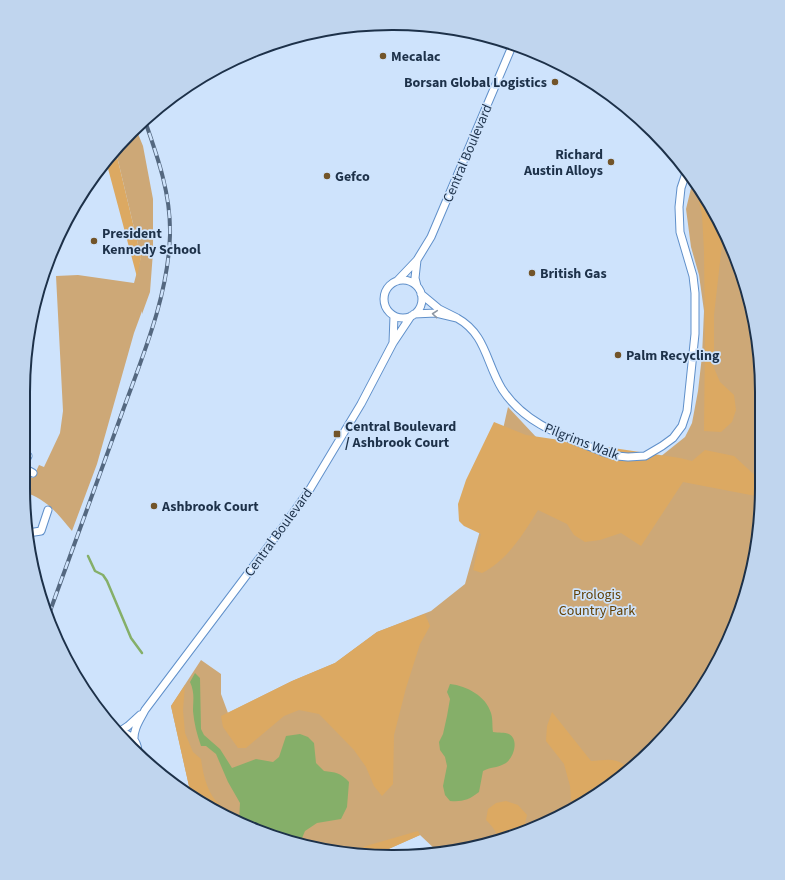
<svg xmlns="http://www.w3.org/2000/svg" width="785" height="880" viewBox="0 0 785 880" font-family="'Source Sans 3',sans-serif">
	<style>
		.green { fill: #cda877 }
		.forest { fill: #dca962 }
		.water { fill: #85af69 }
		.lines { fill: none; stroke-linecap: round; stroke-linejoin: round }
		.stream { stroke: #85af69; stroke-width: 2.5 }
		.street-casing { stroke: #6090ca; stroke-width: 9 }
		.street { stroke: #fff; stroke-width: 7 }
		.rail-casing { stroke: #546880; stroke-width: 4 }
		.rail { stroke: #cee3fc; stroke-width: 2.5; stroke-dasharray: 8; stroke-linecap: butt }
		.oneway { stroke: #8e98a4 }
		.poi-dot { fill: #725429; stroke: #cee3fc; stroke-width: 1.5 }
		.labels { text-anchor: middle; stroke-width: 3.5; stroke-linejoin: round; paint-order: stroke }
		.poi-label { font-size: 14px; font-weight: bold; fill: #1d3149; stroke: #cee3fc; text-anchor: start }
		.street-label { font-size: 14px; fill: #1d3149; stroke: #cee3fc }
		.park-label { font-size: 14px; fill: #624005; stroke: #cee3fc }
		.rim { fill: none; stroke: #1d3149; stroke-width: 2 }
	</style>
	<rect width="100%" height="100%" fill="#cee3fc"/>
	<path class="green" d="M136 129 143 146 153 199V252L150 292 142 314 141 311V314L134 333 97 464 72 531C58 514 46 498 23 492L24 474 33 478 39 465 44 467 60 433 63 411 56 276 78 275 134 283 141 257 115 148Z
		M693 180 724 229 749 297 761 369V512L749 583 724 651 686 712 636 765 556 819 488 844 437 851 420 835 375 855 320 850 229 819 191 795 171 706 201 660 221 674V694L228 713 292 681 335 663 377 632 431 611 465 584 481 527 508 407 537 438 660 457 685 437 692 423 698 391 702 356 704 311 699 275 691 247 686 209Z"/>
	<path class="forest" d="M115 148 141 257 137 277 106 161Z
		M698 187 725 232 721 253 714 315V368L720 382 734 395 736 410 732 422 721 432 704 431 705 338 704 251 702 215 697 192Z
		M494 422 526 435 680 458 692 461 705 450 734 456 761 481V497L683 482 641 546 621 533 600 540 585 542 574 535 567 524 538 510C524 533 507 561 482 573L473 570 481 534 464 526 459 521 458 504 466 480Z
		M425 614 430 626 420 644 406 688 394 735 393 784 382 796 374 786 366 767 354 750 319 714 299 710 284 716 246 748H238L223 727 221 716 292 681 335 663 377 632Z
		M185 685 183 710 185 733 193 752 201 759C203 774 207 794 220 805 223 807 227 809 231 811L230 819 191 795 171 706Z
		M552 712 591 761C607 760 618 756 629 770L582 802 571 801 570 786 564 764 546 741 547 726Z
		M506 801 518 805 527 815 523 831 497 841C499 833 491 825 486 820L488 809 496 803Z
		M418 831 420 835 375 855 351 853 366 846Z"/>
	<path class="water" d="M195 673 200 678 201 729 204 735 220 749 232 768 256 759 273 762 279 757 286 736 300 734 308 737 314 743 316 763 324 771C335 772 341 773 349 782L347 807 341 819 317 823 305 831 300 843 239 822 240 803 228 782 216 754 206 746H201C197 735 194 723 193 711 193 700 195 693 190 682Z
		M450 684C467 686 486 696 491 713 493 719 492 726 493 732 498 733 505 732 509 734 520 740 513 760 504 764 497 768 490 767 483 771L479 792C469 800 462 802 450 801L445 795 443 786 447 766 445 757 440 750 439 742 443 734 447 716 450 699 447 692Z"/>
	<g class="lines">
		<path class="stream" d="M88 556 95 571 103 575 107 581 131 638 142 653"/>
		<defs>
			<path id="street" d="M384 299a19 19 0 1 1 38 0a19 19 0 1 1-38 0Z
				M397 281 417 260 431 237 513 44
				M417 286 415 278 417 260
				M414 314 436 313 457 318 439 309 421 294
				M457 318C486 334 486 363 502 389 526 426 567 437 606 453L617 456 628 457 645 456 662 446 673 438 682 426 687 411 695 334V293L693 276 680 232 679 207 681 188 687 170
				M393 343 394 316
				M24 464 28 456
				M24 468 33 473
				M28 533 41 531 48 510
				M29 550V551
				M119 732 128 726 140 715
				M119 732C130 734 137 740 138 751
				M134 741C133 729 140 720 145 710L283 527 310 489 361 404 393 343 411 316"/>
		</defs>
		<use href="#street" class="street-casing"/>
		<use href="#street" class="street"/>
		<defs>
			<path id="rail" d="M49 614C73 547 98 480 122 413 143 355 168 297 170 235 171 195 158 158 145 121"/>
		</defs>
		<use href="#rail" class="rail-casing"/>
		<use href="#rail" class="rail"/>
	</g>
	<defs><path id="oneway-chevron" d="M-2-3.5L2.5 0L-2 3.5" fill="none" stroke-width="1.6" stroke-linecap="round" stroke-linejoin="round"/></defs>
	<use class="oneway" href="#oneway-chevron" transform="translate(435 314) rotate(-175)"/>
	<g class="poi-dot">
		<circle cx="383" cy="56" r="4"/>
		<circle cx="555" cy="82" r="4"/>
		<circle cx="611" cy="162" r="4"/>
		<circle cx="327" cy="176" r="4"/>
		<circle cx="94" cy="241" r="4"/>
		<circle cx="532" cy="273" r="4"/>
		<circle cx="618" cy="355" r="4"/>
		<rect x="333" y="430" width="8" height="8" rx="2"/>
		<circle cx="154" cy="506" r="4"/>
	</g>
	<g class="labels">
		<g class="poi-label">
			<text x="391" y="61">Mecalac</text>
			<text x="547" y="87" text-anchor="end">Borsan Global Logistics</text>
			<text x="603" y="159" text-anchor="end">Richard<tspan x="603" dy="16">Austin Alloys</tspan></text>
			<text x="335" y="181">Gefco</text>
			<text x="102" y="238">President<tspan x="102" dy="16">Kennedy School</tspan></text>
			<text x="540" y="278">British Gas</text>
			<text x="626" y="360">Palm Recycling</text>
			<text x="345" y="431">Central Boulevard<tspan x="345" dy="16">/ Ashbrook Court</tspan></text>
			<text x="162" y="511">Ashbrook Court</text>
		</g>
		<g class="street-label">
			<text transform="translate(467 153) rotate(-67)" y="5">Central Boulevard</text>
			<text transform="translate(582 441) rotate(21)" y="5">Pilgrims Walk</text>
			<text transform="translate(278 532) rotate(-54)" y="5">Central Boulevard</text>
		</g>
		<g class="park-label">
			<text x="597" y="599">Prologis<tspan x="597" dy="16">Country Park</tspan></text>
		</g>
	</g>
	<path d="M0 0H785V880H0ZM392 30H393A362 362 0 0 1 755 392V488A362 362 0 0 1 393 850H392A362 362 0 0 1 30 488V392A362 362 0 0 1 392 30Z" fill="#c0d5ee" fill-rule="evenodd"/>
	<path class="rim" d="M392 30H393A362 362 0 0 1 755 392V488A362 362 0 0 1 393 850H392A362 362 0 0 1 30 488V392A362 362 0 0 1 392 30Z"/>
</svg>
